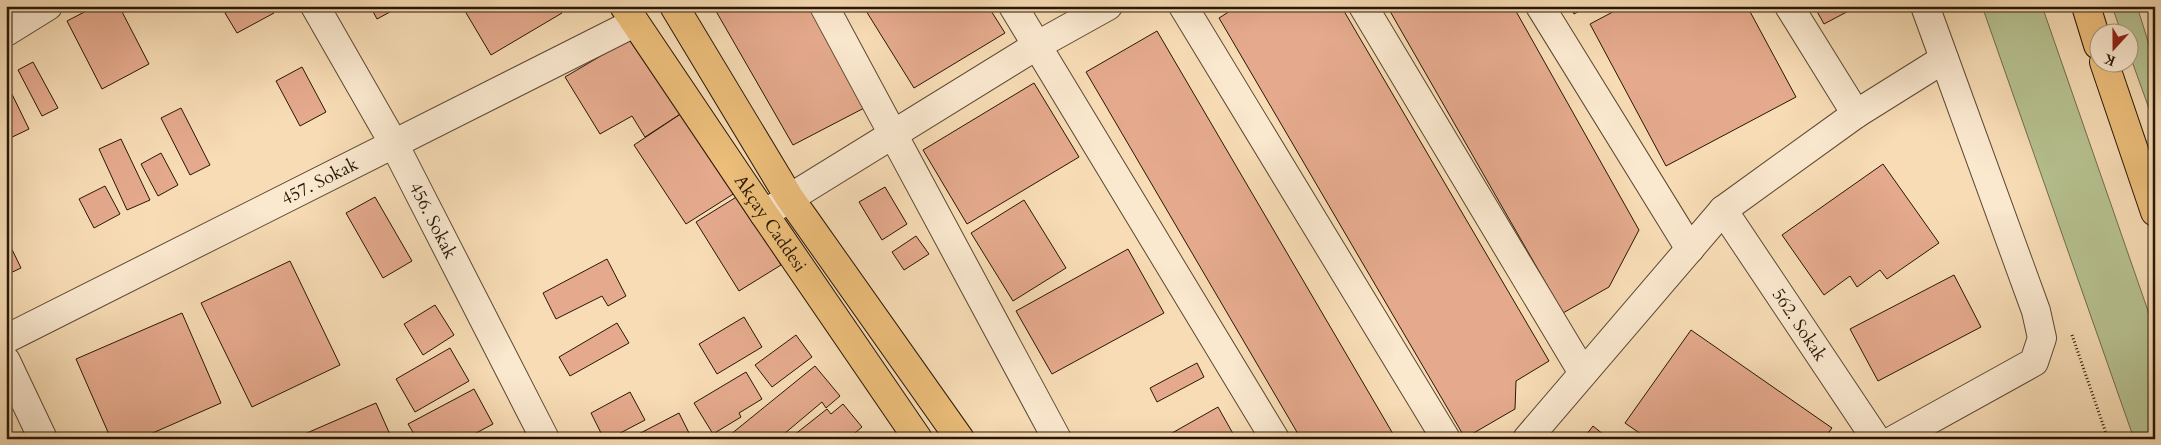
<svg xmlns="http://www.w3.org/2000/svg" width="2161" height="445" viewBox="0 0 2161 445" font-family="Cardo,serif">
	<style>
		.green { fill: #b7c291; stroke: #706c4c }
		.building { fill: #e5aa8d; stroke: #281707 }
		.lines { fill: none; stroke-linecap: round; stroke-linejoin: round }
		.minor-casing { stroke: #5c4832; stroke-width: 30 }
		.major-casing { stroke: #281707; stroke-width: 30 }
		.highway-casing { stroke: #281707; stroke-width: 30 }
		.path { stroke: #281707; stroke-width: 3; stroke-dasharray: 1 2.5; stroke-linecap: butt }
		.minor { stroke: #fae8cf; stroke-width: 28 }
		.major { stroke: #ecbe7a; stroke-width: 28 }
		.highway { stroke: #ecbe7a; stroke-width: 28 }
		.labels { text-anchor: middle; stroke-width: 4; stroke-linejoin: round; paint-order: stroke }
		.street-label { font-size: 18px; fill: #281707; stroke: #fae8cf }
	</style>
	<rect width="100%" height="100%" fill="#f7dcb5"/>
	<filter id="stains"><feTurbulence type="fractalNoise" baseFrequency=".004" numOctaves="4"/><feColorMatrix values="0 0 0 0 .2 0 0 0 0 .09 0 0 0 0 .02 0 0 0 .5 -.17"/></filter>
	<radialGradient id="worn" r=".72"><stop offset=".6" stop-color="#630" stop-opacity="0"/><stop offset="1" stop-color="#630" stop-opacity=".3"/></radialGradient>
	<path class="green" d="M1982 6H2042L2155 331V439H2134Z
		M2112 6H2137L2155 64V125L2129 53 2128 32H2121Z"/>
	<path class="building" d="M96 6H119L149 64 102 89 67 21Z
		M237 6H270L274 13 237 33 225 13Z
		M370 6H401L377 19Z
		M462 6H558L562 13 491 55Z
		M713 6H813L868 106 793 145Z
		M863 6H988L1005 33 914 88Z
		M1238 6H1341L1549 361 1516 381 1515 409 1465 438 1219 18Z
		M1387 6H1513L1639 230 1609 287 1563 313Z
		M1570 6H1588L1574 14Z
		M1624 6H1747L1796 97 1666 166 1590 24Z
		M1814 6H1858L1824 24Z
		M1157 31 1396 439H1301L1086 72Z
		M638 34 685 111 645 137 632 116 600 134 565 77Z
		M33 62 58 108 42 116 18 70Z
		M302 67 326 112 300 126 276 81Z
		M6 82 29 129 6 140Z
		M1034 83 1079 157 967 224 923 150Z
		M181 108 210 165 190 175 161 118Z
		M685 111 738 191 686 224 634 145Z
		M121 139 150 200 127 210 99 149Z
		M161 153 178 185 158 196 141 164Z
		M1883 164 1939 243 1887 279 1880 270 1857 287 1850 276 1824 295 1782 235Z
		M105 186 120 214 94 228 79 199Z
		M885 187 907 224 882 240 859 202Z
		M738 196 781 265 739 291 696 222Z
		M375 197 412 261 383 278 346 213Z
		M1024 200 1066 268 1013 301 971 233Z
		M916 236 929 254 904 270 892 252Z
		M6 237 21 268 6 275Z
		M1128 249 1164 313 1052 374 1016 311Z
		M607 259 626 296 608 306 602 296 556 319 543 293Z
		M290 261 340 365 252 407 201 303Z
		M1954 275 1981 327 1878 381 1850 329Z
		M435 305 454 335 423 355 404 324Z
		M182 313 221 403 139 439H111L76 359Z
		M744 317 762 347 717 374 699 344Z
		M617 323 629 343 570 376 559 357Z
		M1691 330 1832 428 1824 439H1648L1625 423Z
		M796 335 812 357 772 387 755 365Z
		M450 348 469 381 415 412 396 379Z
		M1197 363 1204 377 1157 402 1150 388Z
		M815 366 840 396 826 408 822 402 778 439H725Z
		M746 372 762 399 739 413 741 417 713 434 694 403Z
		M474 389 493 424 465 439H417L408 424Z
		M630 392 645 420 609 439H604L591 413Z
		M376 403 392 439H293Z
		M843 404 862 427 848 439H789L827 409 831 414Z
		M1218 407 1236 439H1166L1165 437Z
		M679 413 692 439H629Z
		M1593 426 1609 439H1583Z"/>
	<g class="lines">
		<defs>
			<g id="minor">
				<path id="s1" d="M315 6 394 144 545 439"/>
				<path d="M824 6 1057 439"/>
				<path d="M1013 6 1275 439"/>
				<path d="M1183 6 1446 439"/>
				<path d="M1363 6 1583 373"/>
				<path d="M1540 6 1690 249"/>
				<path d="M1789 6 1856 114"/>
				<path d="M6 32 48 6"/>
				<path id="s2" d="M1723 210 1876 439"/>
				<path d="M764 214 1036 46 1108 6"/>
				<path id="s3" d="M6 339 634 23"/>
				<path d="M6 361 43 439"/>
				<path d="M1527 439 1723 210 1856 114 1944 59"/>
				<path d="M1895 439 2034 362 2042 338 2036 311 1925 6"/>
			</g>
			<g id="major">
				<path id="s4" d="M624 6 764 214 918 439"/>
				<path d="M674 6 789 197 960 439"/>
			</g>
			<path id="highway" d="M2086 6 2098 45
				M2104 62 2155 212"/>
		</defs>
		<use href="#minor" class="minor-casing"/>
		<use href="#major" class="major-casing"/>
		<use href="#highway" class="highway-casing"/>
		<path class="path" d="M2072 335 2108 439"/>
		<use href="#minor" class="minor"/>
		<use href="#major" class="major"/>
		<use href="#highway" class="highway"/>
	</g>
	<g class="labels">
		<g class="street-label">
			<text dy="6" stroke="none"><textPath href="#s3" startOffset="351">457. Sokak</textPath></text>
			<text dy="6" stroke="none"><textPath href="#s1" startOffset="245">456. Sokak</textPath></text>
			<text dy="6" stroke="none"><textPath href="#s4" startOffset="262">Akçay Caddesi</textPath></text>
			<text dy="6" stroke="none"><textPath href="#s2" startOffset="138">562. Sokak</textPath></text>
		</g>
	</g>
	<rect width="2161" height="445" fill="none" stroke="#f7dcb5" stroke-width="25"/>
	<rect x="8" y="8" width="2146" height="430" fill="none" stroke="#281707" stroke-width="2.5"/>
	<rect x="12" y="12" width="2136" height="420" fill="none" stroke="#281707"/>
	<g transform="translate(2114 48) rotate(201)"><circle r="24" fill="#fae8cf" stroke="#a6947f"/>
	<path d="M0-4L9 19L0 12L-9 19Z" fill="#8f2418"/>
	<text y="-8" font-size="14" font-weight="bold" text-anchor="middle" fill="#281707">K</text>
	</g>
	<rect width="100%" height="100%" filter="url(#stains)"/>
	<rect width="100%" height="100%" fill="url(#worn)"/>
</svg>
